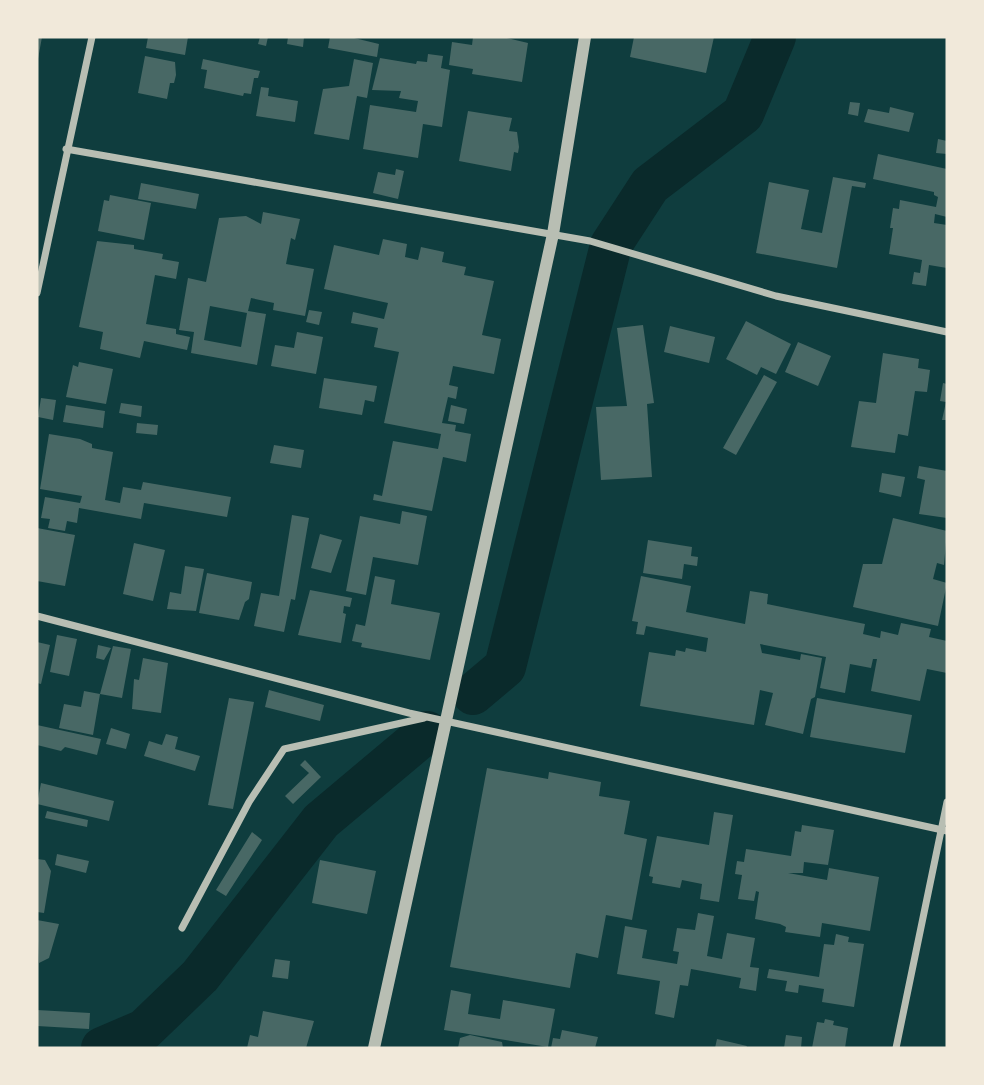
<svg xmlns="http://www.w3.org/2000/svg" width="984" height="1085" viewBox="0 0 984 1085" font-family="'Open Sans',sans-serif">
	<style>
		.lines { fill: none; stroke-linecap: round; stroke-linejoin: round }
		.river { stroke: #0a2a2b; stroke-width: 42 }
		.building { fill: #486865; fill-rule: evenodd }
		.minor { stroke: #b8beb3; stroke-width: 7 }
		.tertiary { stroke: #b8beb3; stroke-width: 12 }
	</style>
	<rect width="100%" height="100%" fill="#0f3d3e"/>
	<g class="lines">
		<path class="river" d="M473 694 505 667 611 245 650 185 743 114 775 37
			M102 1048 144 1030 200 976 321 821 427 732"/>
	</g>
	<path class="building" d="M37 37H42L38 59H37Z
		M148 37H188L185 55 146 48Z
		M260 37H268L266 46 258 44Z
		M288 37H304L303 47 287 44Z
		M330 37H350L379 44 377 57 328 48Z
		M473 37H503L528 43 522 82 472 74 473 69 449 65 452 42 472 45Z
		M634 37H714L706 73 630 57Z
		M428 54 443 56 441 68 450 70 442 127 423 124 418 158 363 149 370 105 416 112 418 101 399 98 401 91 372 90 380 58 416 64 417 61 427 62Z
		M145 56 175 62 176 75 174 83H170L167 99 138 93Z
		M203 59 260 71 258 78H254L251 94 244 93 243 96 204 88 207 70 201 69Z
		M354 59 373 63 367 98 357 96 349 140 314 134 323 89 349 86Z
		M261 87 269 88 268 96 298 101 295 122 256 116Z
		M850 102 860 103 858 116 848 114Z
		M890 107 914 113 909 132 864 122 868 109 889 113Z
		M468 111 512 118 509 131 517 132 519 147 518 153 514 152 511 171 459 161Z
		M938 139 947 141V154L936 153Z
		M878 154 947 169V217L935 214 934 223 947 225V268L929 265 926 286 912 284 914 272 920 273 922 260 889 254 893 228H890L893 208 899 209 900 200 936 207 938 197 934 195V192L873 179Z
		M396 169 404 171 398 199 373 193 378 172 395 175Z
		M833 177 866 183 865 188 852 186 837 268 756 253 769 182 809 190 801 229 822 233Z
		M141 183 199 194 196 209 138 199Z
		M110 195 151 203 144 240 98 231 104 200 109 201Z
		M263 212 300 219 295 240 291 238 286 264 314 269 305 316 273 310 274 303 251 298 248 311 266 314 257 365 191 353 194 332 179 330 188 278 206 282 219 218 246 216 261 224ZM210 306 247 313 241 347 204 340Z
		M383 239 407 244 405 257 418 260 421 247 444 252 442 262 466 267 464 275 494 281 482 335 501 339 494 374 453 366 449 385 458 387 456 399 448 397 442 423 456 425 455 431 471 434 466 462 443 457 432 511 373 500 374 494 382 496 393 441 438 449 441 434 384 423 399 352 374 347 378 328 351 323 353 312 384 319 388 303 324 289 334 245 379 255Z
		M97 241 134 245V249L163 254 162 259 179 262 176 279 155 275 146 324 176 329V334L190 337 187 350 144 341 140 358 100 349 103 332 79 327Z
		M309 310 322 312 319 325 306 322Z
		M746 321 791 344 776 374 761 367 757 375 726 359Z
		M643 325 654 403 647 404 652 477 601 480 596 407 627 406 617 328Z
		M670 326 715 337 709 363 664 352Z
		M297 332 323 337 316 374 271 366 275 345 294 348Z
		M798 342 831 356 818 386 785 372Z
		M883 353 919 359 918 368 930 370 927 392 915 391 908 436 898 434 895 453 851 447 859 401 876 403Z
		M79 362 113 369 106 404 66 397 73 365 78 367Z
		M764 375 777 382 736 455 723 448Z
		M324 378 377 386 374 402 365 400 362 415 319 408Z
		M943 383 947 384V420H942L946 402 940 401Z
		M41 398 56 400 53 420 38 417Z
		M121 403 142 406 141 417 119 413Z
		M66 405 105 411 103 428 63 422Z
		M451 405 467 409 464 424 448 421Z
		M137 423 158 425 157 435 136 433Z
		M49 434 80 439 92 444V448L113 452 105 500 120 503 123 487 141 490 143 482 231 497 227 517 144 503 141 519 79 508 77 523 67 521 65 531 48 528 50 519 41 518 45 497 80 503 82 496 40 489Z
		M274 445 304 450 301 468 270 463Z
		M919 466 947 471V518L919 514 925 480 917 478Z
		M882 473 905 477 901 497 879 492Z
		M402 511 427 516 418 565 373 557 366 595 346 591 360 516 400 524Z
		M292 515 309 518 295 600 291 599 284 632 254 626 261 593 279 596Z
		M893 518 947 531 944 565 937 563 933 579 947 583 938 626 853 607 863 564H882Z
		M37 528 75 535 65 586 37 581Z
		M320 534 342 540 331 573 311 568Z
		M648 540 692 547 691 556 698 557 697 566 684 564 682 579 643 573Z
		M134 543 165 550 153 601 123 594Z
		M185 566 204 569 196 611 167 609 170 592 181 594Z
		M207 573 252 582 249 599 245 602 239 620 199 613Z
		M375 576 395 580 391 604 440 613 430 660 361 647 362 643 352 641 356 624 365 626Z
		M641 576 691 586 686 612 745 624 750 591 768 594 767 604 865 624 863 634 880 638 881 631 898 635 901 623 931 629 929 637 947 641V673L927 669 920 701 871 691 877 659H873L871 668 850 664 845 693 820 688 826 657 760 644 762 653 800 660 801 654 822 658 815 697 811 699 803 734 765 725 773 693 760 690 754 725 640 706 649 652 675 656 676 650 685 652 686 648 706 652 708 638 646 626 644 635 636 634 638 622 632 621Z
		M310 590 352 598 350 607 344 606 343 613 346 614 341 643 298 635Z
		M57 635 77 639 69 676 50 672Z
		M37 642 50 645 41 684 37 683Z
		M98 645 111 648 104 660 96 658Z
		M113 646 131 649 122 698 100 694 93 735 59 728 64 704 81 707 84 691 100 694Z
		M143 658 168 663 161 713 132 709 134 679 139 680Z
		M269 690 324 705 320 721 265 707Z
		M229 698 254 702 233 809 208 805Z
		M817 698 912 715 905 753 810 737Z
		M37 725 101 739 97 755 65 747 61 751 37 745Z
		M111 728 130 734 126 749 106 744Z
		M166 734 178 737 175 749 200 756 195 771 144 756 149 741 162 745Z
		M305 760 321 777 293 804 285 796 309 773 300 765Z
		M487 768 548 779 549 772 601 782 599 796 630 801 624 834 647 839 632 920 606 915 598 958 576 953 570 988 450 967Z
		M41 783 114 801 109 821 37 804Z
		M47 811 88 820 87 827 45 818Z
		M714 812 733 815 719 902 700 899 702 884 682 880 680 888 652 883 653 877 649 876 657 836 709 845Z
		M802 825 834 830 828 865 804 862 803 873H788L827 880 829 868 879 877 870 931 822 923 820 937 785 932 786 927 780 924 755 919 759 892 756 891 754 901 738 899 742 875 735 874 737 861 744 862 746 849 791 856 795 831 801 832Z
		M252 832 262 840 226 896 216 890Z
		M57 854 89 861 86 873 55 865Z
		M37 859 45 860 51 871 44 913 37 912Z
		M320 860 376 871 367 914 312 903Z
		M698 913 714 916 707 956 722 959 727 933 755 938 750 967 759 968 756 991 739 988 741 978 691 969 688 986 680 985 674 1018 655 1014 660 981 617 974 625 926 647 930 642 958 677 964 679 952 673 951 677 928 695 930Z
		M37 920 59 924 49 958 39 963Z
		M836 934 849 937 848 942 864 944 854 1007 822 1002 824 989 799 985 798 993 785 991 787 981 767 978 769 969 819 977 824 944 834 945Z
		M275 959 290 961 288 979 272 977Z
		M451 990 471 994 468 1014 500 1019 503 1000 555 1009 548 1047 444 1030Z
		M37 1010 90 1013 89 1029 37 1026Z
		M263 1011 314 1021 306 1048H247L250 1035 258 1037Z
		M825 1019 834 1021 833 1025 848 1028 845 1048H812L817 1022 824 1023Z
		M562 1030 598 1037 595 1048H551L553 1038 560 1039Z
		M470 1035 502 1042 503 1048H458L460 1038Z
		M786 1035 802 1037 801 1048H784Z
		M717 1039 747 1046 746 1048H715Z"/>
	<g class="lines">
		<path class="minor" d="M66 149 590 241 776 296 947 332
			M37 293 92 37
			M37 616 409 713 947 831
			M182 928 249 802 284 749 424 718
			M896 1048 947 802"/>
		<path class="tertiary" d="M374 1048 553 234 585 37"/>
	</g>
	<rect width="984" height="1085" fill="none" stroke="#f1e9da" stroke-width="77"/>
</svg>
